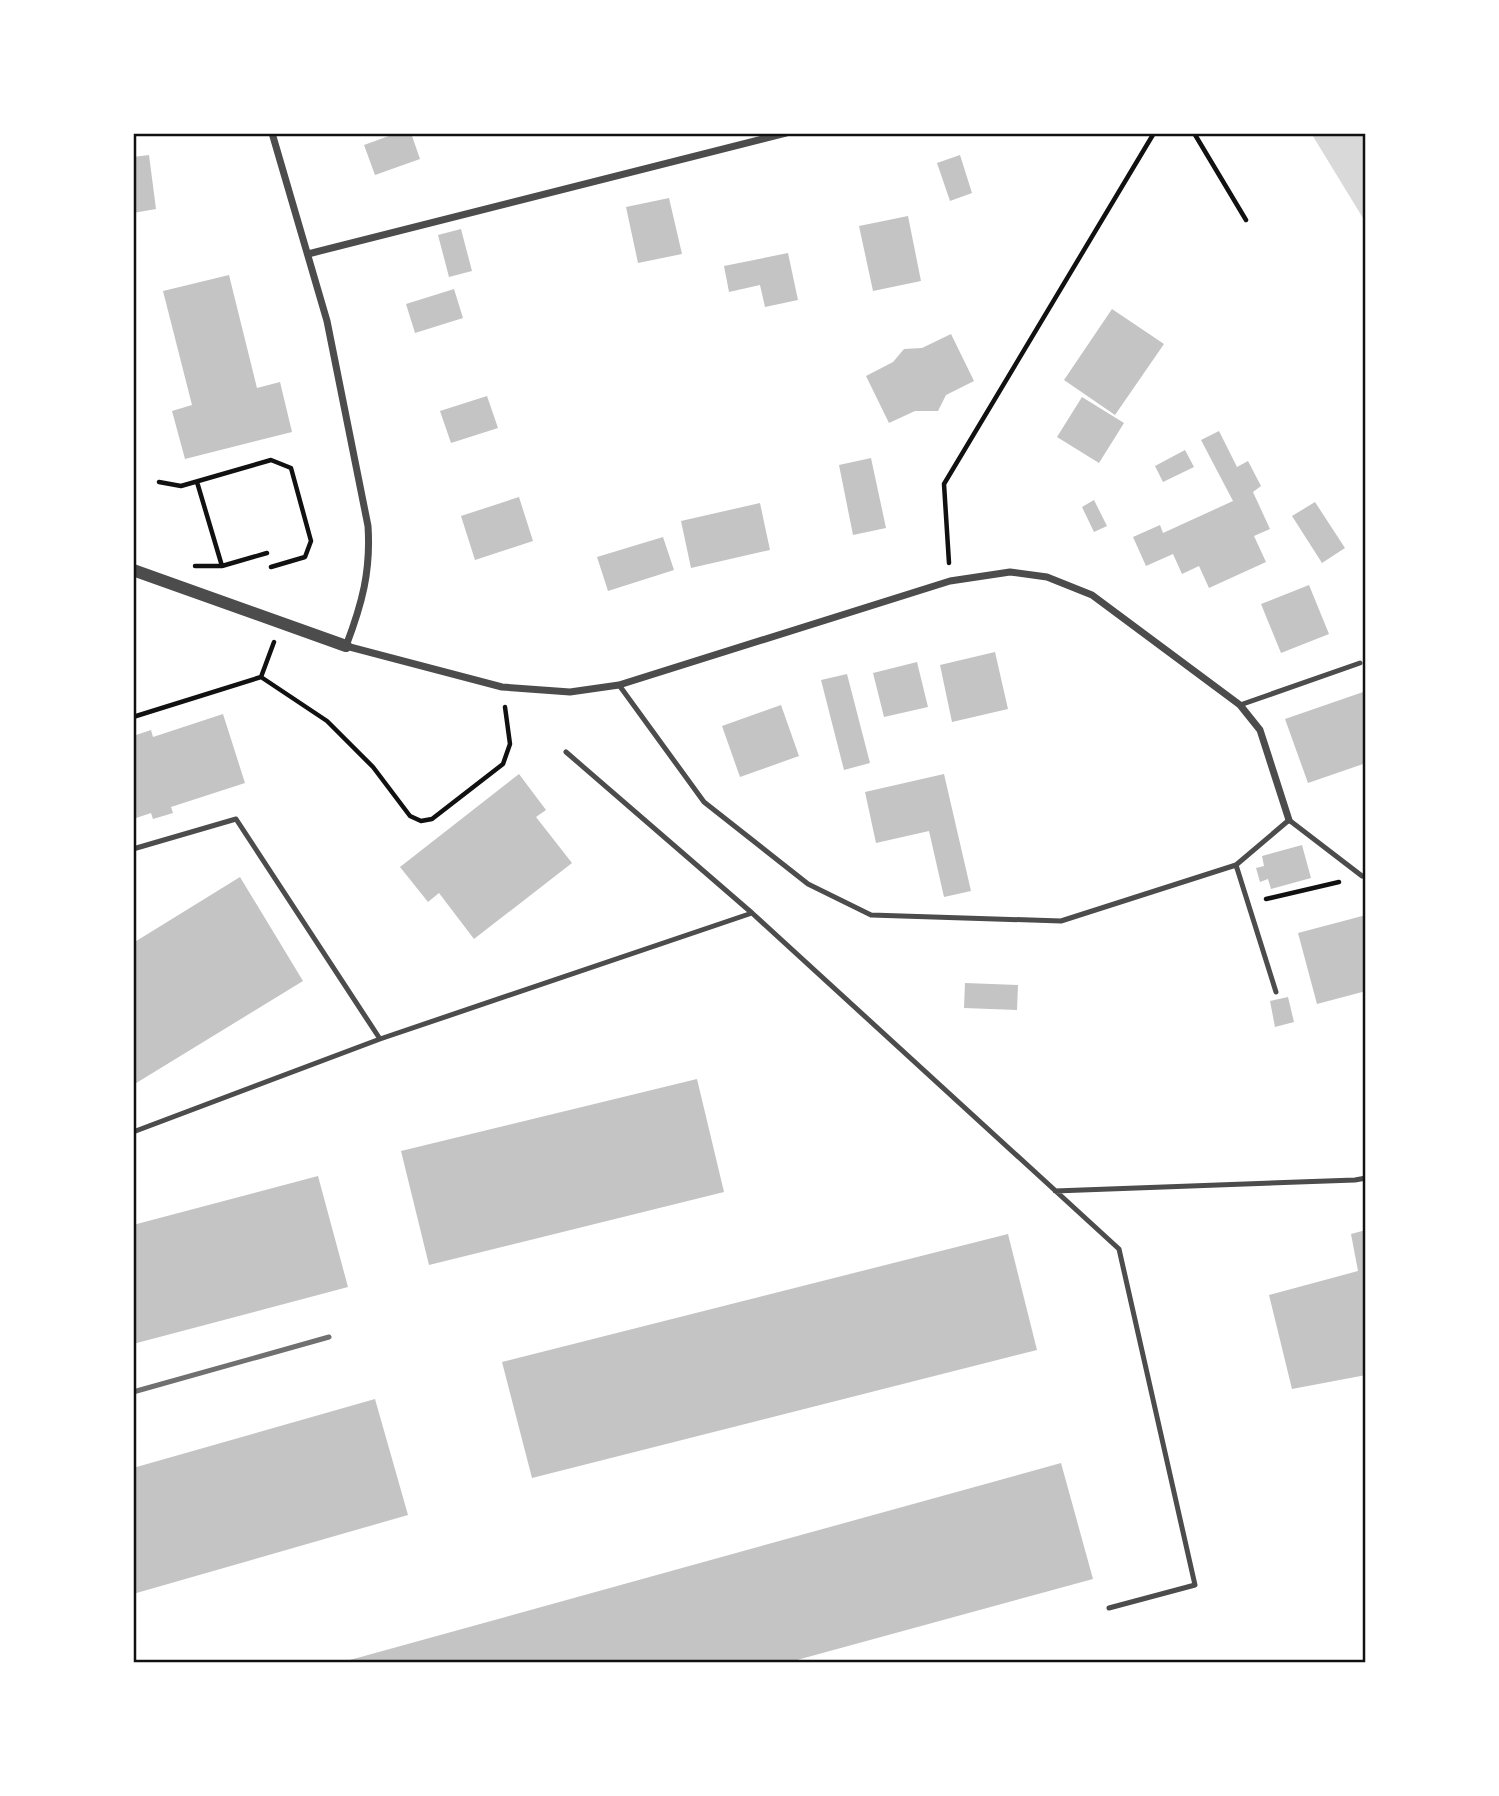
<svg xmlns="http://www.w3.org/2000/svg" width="1499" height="1796" viewBox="0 0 1499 1796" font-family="'DejaVu Sans',sans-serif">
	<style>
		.water { fill: #d9d9d9 }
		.building { fill: #c4c4c4 }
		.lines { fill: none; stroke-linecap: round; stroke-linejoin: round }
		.path { stroke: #111; stroke-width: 4.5 }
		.service { stroke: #4c4c4c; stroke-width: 5 }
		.minor { stroke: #4c4c4c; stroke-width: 7 }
		.tertiary { stroke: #4c4c4c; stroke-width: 12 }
		.rail { stroke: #707070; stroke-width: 5 }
		.neatline { fill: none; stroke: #111; stroke-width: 2.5 }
	</style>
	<rect width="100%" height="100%" fill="#fff"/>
	<path class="water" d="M1311 133H1366V223Z"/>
	<path class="building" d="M397 133H411L420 159 375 175 364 145Z
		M149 155 156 209 133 213V157Z
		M960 155 972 193 950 201 937 163Z
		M669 198 682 254 638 263 626 207Z
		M908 216 921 281 873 291 859 226Z
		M461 229 472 271 449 277 438 235Z
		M788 253 798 300 765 307 760 285 729 292 724 266Z
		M229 275 257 388 280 382 292 432 185 459 172 411 192 405 163 291Z
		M454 289 463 318 415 333 406 304Z
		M1112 309 1164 344 1115 415 1064 380Z
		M951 334 974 381 946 395 938 411H915L889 423 866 376 893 362 904 349 922 348Z
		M487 396 498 428 451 443 440 411Z
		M1082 397 1124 423 1099 463 1057 437Z
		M1219 431 1237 467 1248 461 1261 486 1253 492 1270 529 1254 536 1266 562 1209 588 1199 566 1182 574 1173 554 1146 566 1133 537 1160 525 1163 533 1233 501 1201 440Z
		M1185 450 1194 467 1163 482 1155 466Z
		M871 458 886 528 853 535 839 465Z
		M519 497 533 541 475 560 461 516Z
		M1094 500 1107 526 1094 532 1082 507Z
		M1315 502 1345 548 1322 563 1292 516Z
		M760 503 770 550 691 568 681 521Z
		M663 537 674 570 608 591 597 557Z
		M1309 585 1329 634 1281 653 1261 604Z
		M995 652 1008 709 952 722 940 665Z
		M917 662 928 707 884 717 873 673Z
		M847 674 870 763 844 770 821 680Z
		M1366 691V763L1308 783 1285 719Z
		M781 705 799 756 740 777 722 726Z
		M223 714 245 783 171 807 173 813 153 819 151 813 133 819V736L151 730 153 737Z
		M519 774 546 810 536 817 572 863 474 939 439 893 428 902 400 867Z
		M944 774 971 891 944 897 929 831 876 843 865 792Z
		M1302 845 1311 878 1271 889 1268 879 1260 882 1256 868 1264 866 1262 856Z
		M240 877 303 981 133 1085V943Z
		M1366 915V991L1317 1004 1298 933Z
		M965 983 1018 985 1017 1010 964 1008Z
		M1288 997 1294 1022 1275 1027 1270 1001Z
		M697 1079 724 1192 429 1265 401 1151Z
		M318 1176 348 1287 133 1344V1225Z
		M1366 1230V1375L1292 1389 1269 1295 1358 1271 1351 1234Z
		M1008 1234 1037 1350 532 1478 502 1362Z
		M375 1399 408 1515 133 1594V1468Z
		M1061 1463 1093 1579 786 1663H339Z"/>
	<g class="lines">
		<path class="path" d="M1194 133 1246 220
			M159 482 181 486 271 460 291 468 311 541 305 557 271 567
			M197 482 222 566
			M949 563 944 484 1154 133
			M195 566H222L267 553
			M261 677 327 721 373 767 410 816 421 821 432 819 503 764 510 744 505 707
			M133 717 261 677 274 642
			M1266 899 1339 882"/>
		<path class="service" d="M619 685 704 802 808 884 871 915 1061 921 1236 865 1289 820 1362 876
			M1240 705 1360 663
			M566 752 752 913
			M133 849 236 819 380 1039 133 1132
			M1236 865 1276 992
			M380 1039 752 913 1119 1249 1195 1585 1109 1608
			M1055 1191 1355 1180 1366 1178"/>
		<path class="minor" d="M272 133 327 321 368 526C371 571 362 604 346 646L502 687 570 692 619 685 950 581 1010 572 1047 577 1092 595 1240 705 1260 730 1289 820
			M308 254 786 133"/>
		<path class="tertiary" d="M133 570 346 646"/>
		<path class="rail" d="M133 1392 329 1337"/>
	</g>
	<rect width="1499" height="1796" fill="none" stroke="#ffffff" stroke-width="270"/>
	<rect x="135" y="135" width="1229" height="1526" class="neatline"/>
</svg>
